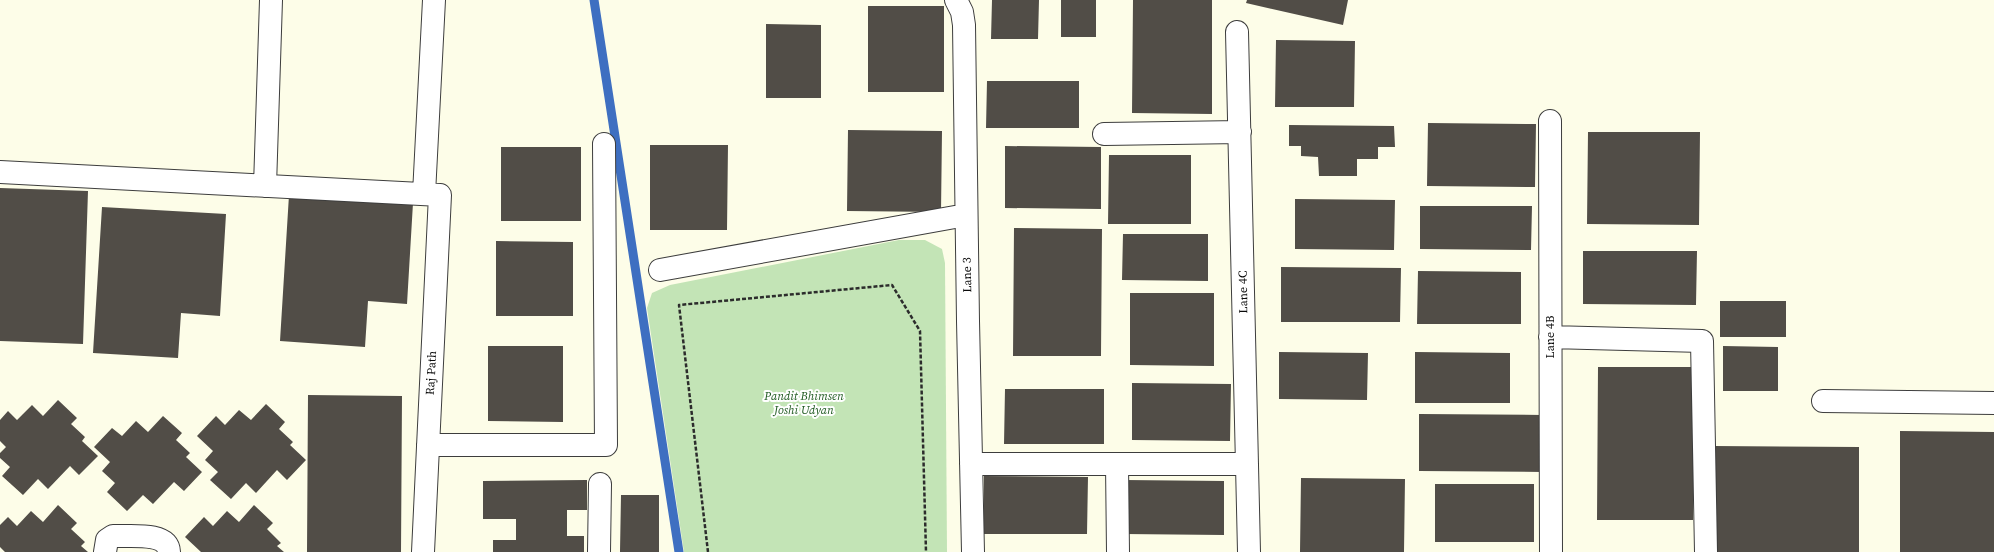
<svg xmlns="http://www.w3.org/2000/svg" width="1994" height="552" viewBox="0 0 1994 552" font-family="'Source Serif 4',serif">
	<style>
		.green { fill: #c3e4b6 }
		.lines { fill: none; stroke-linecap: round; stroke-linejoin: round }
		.stream { stroke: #3e6fc1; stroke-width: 9 }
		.building { fill: #514d47 }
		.minor-casing { stroke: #3d3d3d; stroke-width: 24 }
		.path { stroke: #2c2c2c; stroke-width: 2.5; stroke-dasharray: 4 2; stroke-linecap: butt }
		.minor { stroke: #fff; stroke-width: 22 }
		.labels { text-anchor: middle; stroke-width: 4; stroke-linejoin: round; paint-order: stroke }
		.street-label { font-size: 12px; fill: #0a0a0a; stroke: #fff }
		.park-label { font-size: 12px; font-style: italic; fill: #215b22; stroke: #fff }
	</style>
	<rect width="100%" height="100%" fill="#fdfde8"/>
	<path class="green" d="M899 240H925L942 249 945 263 947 552H684L647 308 652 293 670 285Z"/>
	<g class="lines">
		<path class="stream" d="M594 0 679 552"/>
	</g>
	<path class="building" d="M992 0H1039L1038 39H991Z
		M1061 0H1096V37H1061Z
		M1133 0H1212V114L1132 113Z
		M1247 0H1348L1343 25 1246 3Z
		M868 6H944V92H868Z
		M766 24 821 25V98H766Z
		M1276 40 1355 41 1354 107H1275Z
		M987 81H1079V128H986Z
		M1428 123 1536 124 1535 187 1427 186Z
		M1289 125 1394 126 1395 147H1378V159H1357V176H1319L1318 157 1301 156V146H1289Z
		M848 130 942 131 941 212 847 211Z
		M1588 132H1700L1699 225 1587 224Z
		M650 145H728L727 230H650Z
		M1005 146 1101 147V209L1005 208Z
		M501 147H581V221H501Z
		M1109 155H1191V224H1108Z
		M0 188 88 191 83 344 0 341Z
		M289 195 413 203 407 304 368 301 365 347 280 341Z
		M1295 199 1395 200 1394 250 1295 249Z
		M1420 206H1532L1531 250 1420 249Z
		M102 207 226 214 220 316 181 313 178 358 93 353Z
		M1014 228 1102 229 1101 356H1013Z
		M1123 234H1208V281L1122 280Z
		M496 241 573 242V316H496Z
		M1583 251H1697L1696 305 1583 304Z
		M1281 267 1401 268 1400 322H1281Z
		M1418 271 1521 272V324H1417Z
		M1130 293H1214V366L1130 365Z
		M1720 301H1786V337H1720Z
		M488 346H563V422L488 421Z
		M1723 346 1778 347V391H1723Z
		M1279 352 1368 353 1367 400 1279 399Z
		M1415 352 1510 353V403H1415Z
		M1598 367H1693V520H1597Z
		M1132 383 1231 384 1230 441 1132 440Z
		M1005 389H1104V444H1004Z
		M308 395 402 396 401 552H307Z
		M58 400 77 418 71 424 85 437 82 441 98 456 79 475 70 466 48 489 38 479 23 495 2 476 10 467 0 458V453L6 447 0 441V420L8 411 17 420 32 405 43 416Z
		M266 404 285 422 279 429 293 442 290 445 306 460 287 480 277 470 256 493 246 483 231 499 210 480 218 472 205 460 213 451 197 436 216 416 225 425 239 410 251 420Z
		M1419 414 1543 415V472L1419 471Z
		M163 416 182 433 176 440 190 453 186 457 202 472 184 491 174 482 153 504 143 495 127 511 107 492 115 483 102 471 110 462 94 447 112 428 122 436 136 421 148 432Z
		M1900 431 1994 432V552H1900Z
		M1713 446 1859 447V552H1712Z
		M984 476 1088 477 1087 534H984Z
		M1301 478 1405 479 1404 552H1300Z
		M587 480V510H567V536H584V552H493V540H516V519H483V481Z
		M1124 480 1224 481V535L1124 534Z
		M1435 484H1534V542H1435Z
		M621 495H659V552H620Z
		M58 505 77 523 71 529 85 542 81 546 88 552H5L0 547V525L8 517 17 526 31 511 43 522Z
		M254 505 273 523 267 529 281 543 277 546 284 552H201L185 537 204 517 213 526 227 511 239 522Z"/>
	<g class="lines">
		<defs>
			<path id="minor" d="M956 0 962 12 964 25 968 321 973 552
				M1237 32 1249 552
				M1550 121 1551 552
				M1104 134 1240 132
				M0 172 440 195 423 552
				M265 186 271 0
				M424 194 434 0
				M660 270 966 215
				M1550 337 1702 341 1706 552
				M1823 401 1994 403
				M428 445H606L604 144
				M971 464H1247
				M1117 464 1118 552
				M105 552 107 540 113 536C128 537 168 531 169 552
				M599 552 600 484"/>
		</defs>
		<use href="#minor" class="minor-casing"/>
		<path class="path" d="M708 552 679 305 892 285 920 331 926 552"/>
		<use href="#minor" class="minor"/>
	</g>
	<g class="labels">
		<g class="street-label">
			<text transform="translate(967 275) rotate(-91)" y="4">Lane 3</text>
			<text transform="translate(1243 292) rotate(-91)" y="4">Lane 4C</text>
			<text transform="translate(1550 337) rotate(-90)" y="4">Lane 4B</text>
			<text transform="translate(431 373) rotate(-87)" y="4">Raj Path</text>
		</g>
		<g class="park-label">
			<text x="804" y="400">Pandit Bhimsen<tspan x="804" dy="14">Joshi Udyan</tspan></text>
		</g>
	</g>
</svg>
